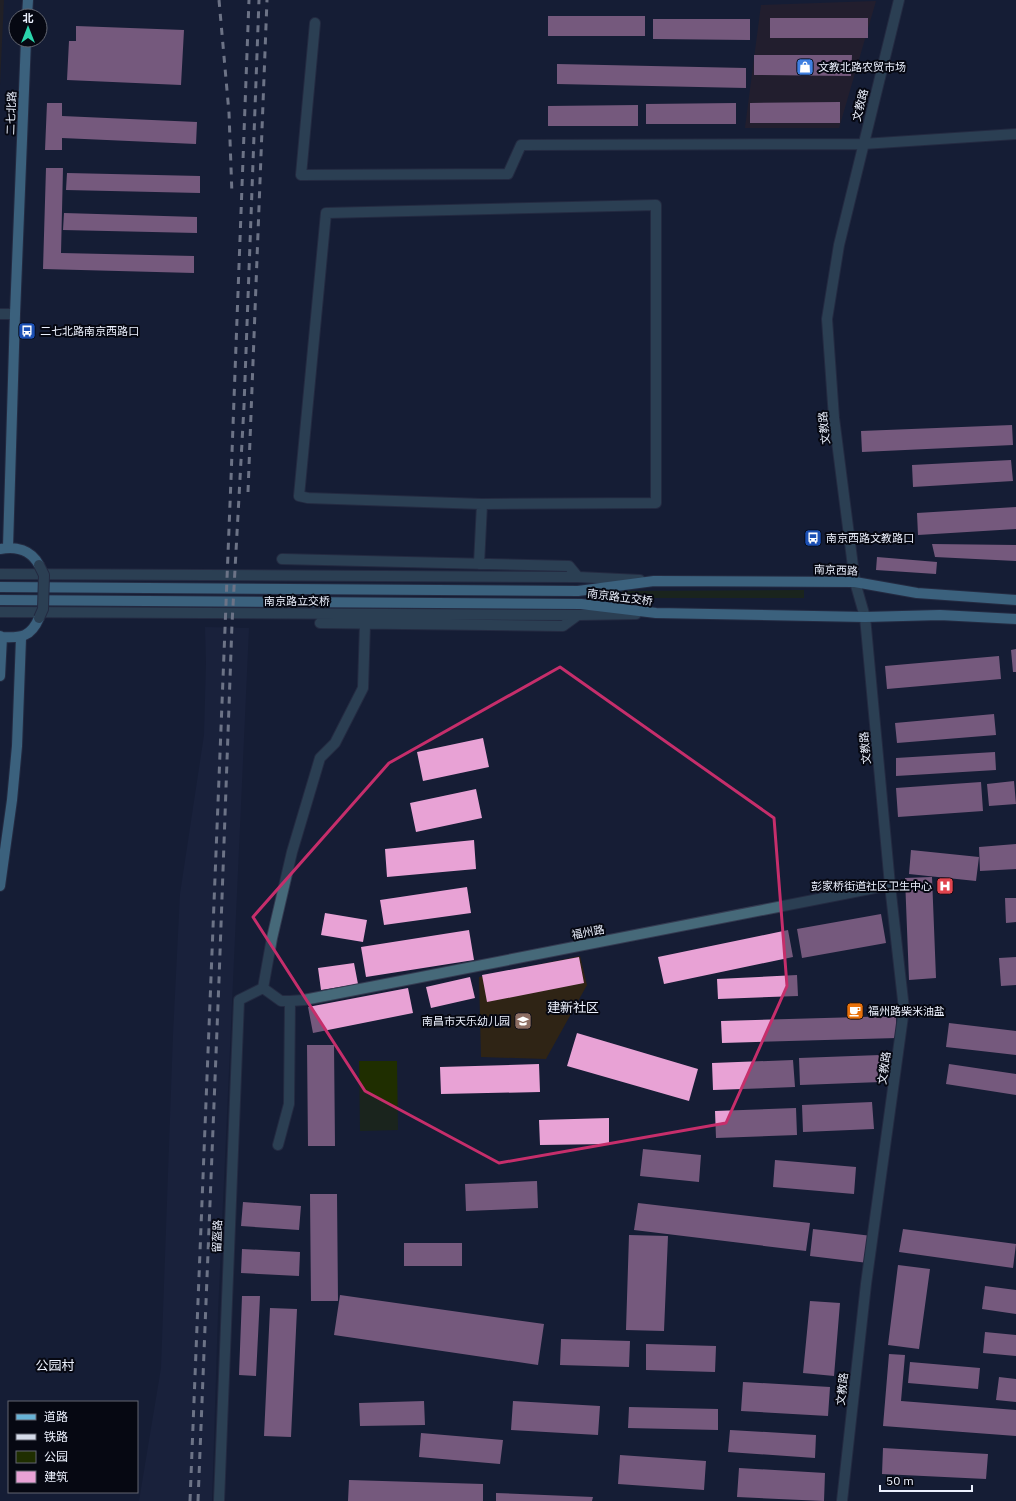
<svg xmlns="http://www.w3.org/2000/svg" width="1016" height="1501" viewBox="0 0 1016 1501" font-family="'IBM Plex Sans','Noto Sans SC',sans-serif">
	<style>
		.commercial { fill: #322026 }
		.built { fill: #1d2644 }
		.education { fill: #2f2415 }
		.green { fill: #1f2e00 }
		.building { fill: #e8a2d5 }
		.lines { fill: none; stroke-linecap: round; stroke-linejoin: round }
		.minor-casing { stroke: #343b51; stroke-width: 12 }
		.major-casing { stroke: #343b51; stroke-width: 12 }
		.minor { stroke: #466979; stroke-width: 10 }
		.major { stroke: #68b3d6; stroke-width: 10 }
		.rail { stroke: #d5dbe9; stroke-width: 3; stroke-dasharray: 7 7; stroke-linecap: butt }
		.minor-bridge-casing { stroke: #343b51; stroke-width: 12; stroke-linecap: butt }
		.minor-bridge { stroke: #466979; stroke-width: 10 }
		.marked { fill: none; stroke: #c62e6b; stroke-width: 3; stroke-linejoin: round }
		.labels { text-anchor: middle; stroke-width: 4; stroke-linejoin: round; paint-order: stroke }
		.poi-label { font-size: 11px; fill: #ecf1fe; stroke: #060812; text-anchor: start }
		.street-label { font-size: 11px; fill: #ecf1fe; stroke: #060812 }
		.quarter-label { font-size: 13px; fill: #ecf1fe; stroke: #060812 }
	</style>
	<rect width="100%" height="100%" fill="#161d35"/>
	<path class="commercial" d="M876 1 839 128H745L761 5Z"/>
	<path class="built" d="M205 627 249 628 218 1312 212 1501H139L161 1368 173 1035 180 894 204 735 206 663Z"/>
	<path class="education" d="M0 0H4L0 85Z
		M580 956 587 985 546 1059 481 1057 479 977Z"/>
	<path class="green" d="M804 590V598H622V591Z
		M359 1061H397L398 1130 360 1131Z"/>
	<path class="building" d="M548 16H645V36H548Z
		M770 18H868V38H770Z
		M653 19H750V40L653 39Z
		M76 26 184 30 181 85 67 80 69 41H76Z
		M754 55H852L851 76 754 75Z
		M557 64 746 68V88L557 84Z
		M840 102V123H750V103Z
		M47 103H62V116L197 122 196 144 62 138V150H45Z
		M736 103V124H646V104Z
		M638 105V126H548V106Z
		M46 168H63L61 253 194 256V273L43 269Z
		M67 173 200 176V193L66 190Z
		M64 213 197 217V233L63 230Z
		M1012 425 1013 445 862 452 861 431Z
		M1011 460 1013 481 913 487 912 465Z
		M1016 507V529L918 535 917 513Z
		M932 544 1016 545V561L935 557Z
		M877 557 937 562 936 574 876 570Z
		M1016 649V672H1013L1011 650Z
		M999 656 1001 679 887 689 885 666Z
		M994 714 996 735 897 743 895 723Z
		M483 738 489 767 423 781 417 752Z
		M995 752 996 770 896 776V758Z
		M1014 781 1016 804 989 806 987 784Z
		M981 782 983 811 898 817 896 788Z
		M476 789 482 818 416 832 410 803Z
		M474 840 476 869 387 877 385 849Z
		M1016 844V869L980 871 979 847Z
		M911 850 979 857 976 881 909 874Z
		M932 877 936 978 909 980 905 878Z
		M467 887 471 913 384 925 380 900Z
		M1005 898H1016V922L1006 923Z
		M325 913 367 920 363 942 321 935Z
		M881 914 886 943 802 958 797 929Z
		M469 930 474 960 366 977 361 947Z
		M788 930 793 957 664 984 658 957Z
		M579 957 584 983 487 1002 482 975Z
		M1016 957V985L1001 986 999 958Z
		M354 963 358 984 321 990 318 968Z
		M797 975 798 996 718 999 717 979Z
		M470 977 475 998 431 1008 426 987Z
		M408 988 413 1013 313 1033 308 1007Z
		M896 1016 897 1038 722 1043 721 1021Z
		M949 1023 1016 1031V1055L946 1047Z
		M577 1033 698 1069 689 1101 567 1066Z
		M307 1045H334L335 1146H308Z
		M880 1055 881 1082 800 1085 799 1058Z
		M793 1060 795 1087 713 1090 712 1063Z
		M539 1064 540 1092 441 1094 440 1067Z
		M949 1064 1016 1074V1095L946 1084Z
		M872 1102 874 1129 803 1132 802 1105Z
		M796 1108 797 1135 716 1138 715 1111Z
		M609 1118V1144L540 1145 539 1120Z
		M643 1149 701 1155 699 1182 640 1176Z
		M775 1160 856 1167 854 1194 773 1187Z
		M537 1181 538 1208 466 1211 465 1184Z
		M310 1194H337L338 1301H311Z
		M243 1202 301 1206 299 1230 241 1226Z
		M638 1203 810 1223 806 1251 634 1230Z
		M813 1229 872 1236 868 1263 810 1256Z
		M903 1229 1016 1244 1013 1268 899 1252Z
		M629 1235 668 1236 664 1331 626 1330Z
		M404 1243H462V1266H404Z
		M242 1249 300 1252 299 1276 241 1273Z
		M898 1265 930 1269 919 1349 888 1345Z
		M985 1286 1016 1290V1314L982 1309Z
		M340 1295 544 1324 538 1365 334 1335Z
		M242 1296H260L256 1376 239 1375Z
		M810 1301 840 1303 834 1376 803 1373Z
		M270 1308 297 1309 291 1437 264 1436Z
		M985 1332 1016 1335V1356L983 1353Z
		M561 1339 630 1341 629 1367 560 1365Z
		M646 1344 716 1346 715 1372 646 1370Z
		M889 1354 905 1355 901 1401 1016 1410V1436L883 1426Z
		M910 1362 980 1368 978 1389 908 1383Z
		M999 1377 1016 1379V1402L996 1400Z
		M743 1382 830 1387 828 1416 741 1411Z
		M424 1401 425 1425 360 1426 359 1403Z
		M513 1401 600 1406 598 1435 511 1430Z
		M629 1407 718 1409V1430L628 1428Z
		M730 1430 816 1435 815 1458 728 1452Z
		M421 1433 503 1440 500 1464 419 1457Z
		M883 1448 988 1454 986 1479 882 1474Z
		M620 1455 706 1461 704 1490 618 1484Z
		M739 1468 825 1473 824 1501 737 1497Z
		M349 1480 483 1484V1501H348Z
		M496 1493 593 1497 592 1501H496Z"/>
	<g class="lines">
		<defs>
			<path id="minor" d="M315 23 301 175 508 174 521 145 863 144 1016 134
				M0 314H15
				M282 559 569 566 578 577
				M479 564 482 504 656 503V205L326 213 299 496 308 498 482 504
				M0 574 578 577 640 580
				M0 612 578 615 636 614
				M320 623 563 626 578 615
				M290 1001 304 1000 890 885
				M278 1145 289 1104 290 1001H281L263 988 272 938 292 852 320 758 335 743 363 688 365 624
				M219 1501 239 1000 263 988
				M842 1501 866 1284 904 1009 890 885 865 617 855 582 834 418 827 319 839 245 899 0"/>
			<path id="major" d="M27 16 28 0
				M8 547 15 314 26 40
				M0 549C16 546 31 550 39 565
				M0 587 578 591 654 581 855 582 917 593 1016 600
				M0 600 581 604 656 613 865 617 940 615 1016 619
				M0 636 2 637C21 638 31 637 39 618
				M0 676 2 637
				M0 886 12 800 17 746 21 638"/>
		</defs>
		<use href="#minor" class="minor-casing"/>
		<use href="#major" class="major-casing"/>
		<use href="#minor" class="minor"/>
		<use href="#major" class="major"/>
		<path class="rail" d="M219 0 229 113 232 195
			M248 492 267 0
			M190 1501 231 479 249 0
			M198 1501 219 980 232 624 244 406 259 0"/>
		<defs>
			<path id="minor-bridge" d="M39 565 44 575 43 609 39 618"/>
		</defs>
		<use href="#minor-bridge" class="minor-bridge-casing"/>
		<use href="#minor-bridge" class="minor-bridge"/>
	</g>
	<path d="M0 0H1016V1501H0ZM560 667 774 818 787 986 726 1123 499 1163 365 1091 253 917 389 763Z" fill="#161d35" fill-opacity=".55" fill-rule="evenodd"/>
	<path class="marked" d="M560 667 774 818 787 986 726 1123 499 1163 365 1091 253 917 389 763Z"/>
	<defs>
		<symbol id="shop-square" viewBox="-11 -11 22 22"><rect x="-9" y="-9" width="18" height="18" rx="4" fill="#3f7fe0" stroke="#060812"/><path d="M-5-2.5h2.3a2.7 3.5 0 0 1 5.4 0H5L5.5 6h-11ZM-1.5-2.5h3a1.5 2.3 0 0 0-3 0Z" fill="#fff"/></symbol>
		<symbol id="bus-square" viewBox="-11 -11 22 22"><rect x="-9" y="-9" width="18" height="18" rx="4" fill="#1a4fb4" stroke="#060812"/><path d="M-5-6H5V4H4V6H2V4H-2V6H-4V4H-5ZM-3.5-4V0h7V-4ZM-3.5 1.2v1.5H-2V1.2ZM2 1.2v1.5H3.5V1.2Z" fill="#fff"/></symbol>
		<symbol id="hospital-square" viewBox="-11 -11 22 22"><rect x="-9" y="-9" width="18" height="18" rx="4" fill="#e0444e" stroke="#060812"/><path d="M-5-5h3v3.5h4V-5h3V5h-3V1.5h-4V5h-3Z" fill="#fff"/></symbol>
		<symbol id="cafe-square" viewBox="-11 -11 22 22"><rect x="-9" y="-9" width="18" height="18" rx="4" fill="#e8710a" stroke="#060812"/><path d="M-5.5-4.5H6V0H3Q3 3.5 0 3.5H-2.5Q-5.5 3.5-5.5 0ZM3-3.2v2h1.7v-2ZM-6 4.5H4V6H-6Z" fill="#fff"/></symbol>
		<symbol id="school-square" viewBox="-11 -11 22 22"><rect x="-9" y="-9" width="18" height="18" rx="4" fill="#8d6e63" stroke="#060812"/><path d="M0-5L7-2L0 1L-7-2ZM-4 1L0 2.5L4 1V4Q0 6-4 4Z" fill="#fff"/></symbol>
	</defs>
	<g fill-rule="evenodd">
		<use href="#shop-square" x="795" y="57" width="20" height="20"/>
		<use href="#bus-square" x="17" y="321" width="20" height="20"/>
		<use href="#bus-square" x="803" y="528" width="20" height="20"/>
		<use href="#hospital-square" x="935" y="876" width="20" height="20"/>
		<use href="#cafe-square" x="845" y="1001" width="20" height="20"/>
		<use href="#school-square" x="513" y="1011" width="20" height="20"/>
	</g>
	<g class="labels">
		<g class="poi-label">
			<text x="818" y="71">文教北路农贸市场</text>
			<text x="40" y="335">二七北路南京西路口</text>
			<text x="826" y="542">南京西路文教路口</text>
			<text x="932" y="890" text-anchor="end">彭家桥街道社区卫生中心</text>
			<text x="868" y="1015">福州路柴米油盐</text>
			<text x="510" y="1025" text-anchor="end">南昌市天乐幼儿园</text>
		</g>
		<g class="street-label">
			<text transform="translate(860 105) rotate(-76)" y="4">文教路</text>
			<text transform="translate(11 113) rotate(-88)" y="4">二七北路</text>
			<text transform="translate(824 428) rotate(-96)" y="4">文教路</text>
			<text transform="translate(836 570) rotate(2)" y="4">南京西路</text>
			<text transform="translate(620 597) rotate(7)" y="4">南京路立交桥</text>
			<text x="297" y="605">南京路立交桥</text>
			<text transform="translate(865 748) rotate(-95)" y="4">文教路</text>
			<text transform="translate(588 932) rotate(-11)" y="4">福州路</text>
			<text transform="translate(884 1068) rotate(-82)" y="4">文教路</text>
			<text transform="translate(217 1236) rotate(-88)" y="4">留盔路</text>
			<text transform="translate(842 1389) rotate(-84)" y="4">文教路</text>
		</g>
		<g class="quarter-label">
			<text x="573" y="1012">建新社区</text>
			<text x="55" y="1370">公园村</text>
		</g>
	</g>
	<rect x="8" y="1401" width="130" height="92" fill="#060812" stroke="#626570"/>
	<rect x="16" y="1414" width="20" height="6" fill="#68b3d6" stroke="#626570"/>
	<text x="44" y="1421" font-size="12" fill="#ecf1fe">道路</text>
	<rect x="16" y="1434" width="20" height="6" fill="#d5dbe9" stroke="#626570"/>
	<text x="44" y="1441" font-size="12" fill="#ecf1fe">铁路</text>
	<rect x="16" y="1451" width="20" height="12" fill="#1f2e00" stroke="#626570"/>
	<text x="44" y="1461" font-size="12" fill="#ecf1fe">公园</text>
	<rect x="16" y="1471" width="20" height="12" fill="#e8a2d5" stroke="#626570"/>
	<text x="44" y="1481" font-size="12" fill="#ecf1fe">建筑</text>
	<g transform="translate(28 28)"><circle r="19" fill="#060812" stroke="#626570"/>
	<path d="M0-3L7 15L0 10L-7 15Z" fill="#2bd5ac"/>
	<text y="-6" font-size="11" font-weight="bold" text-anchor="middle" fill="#ecf1fe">北</text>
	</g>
	<path d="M880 1485v6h92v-6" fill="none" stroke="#ecf1fe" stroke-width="2"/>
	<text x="886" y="1485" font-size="12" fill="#ecf1fe" stroke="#060812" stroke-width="3" paint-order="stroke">50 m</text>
</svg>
